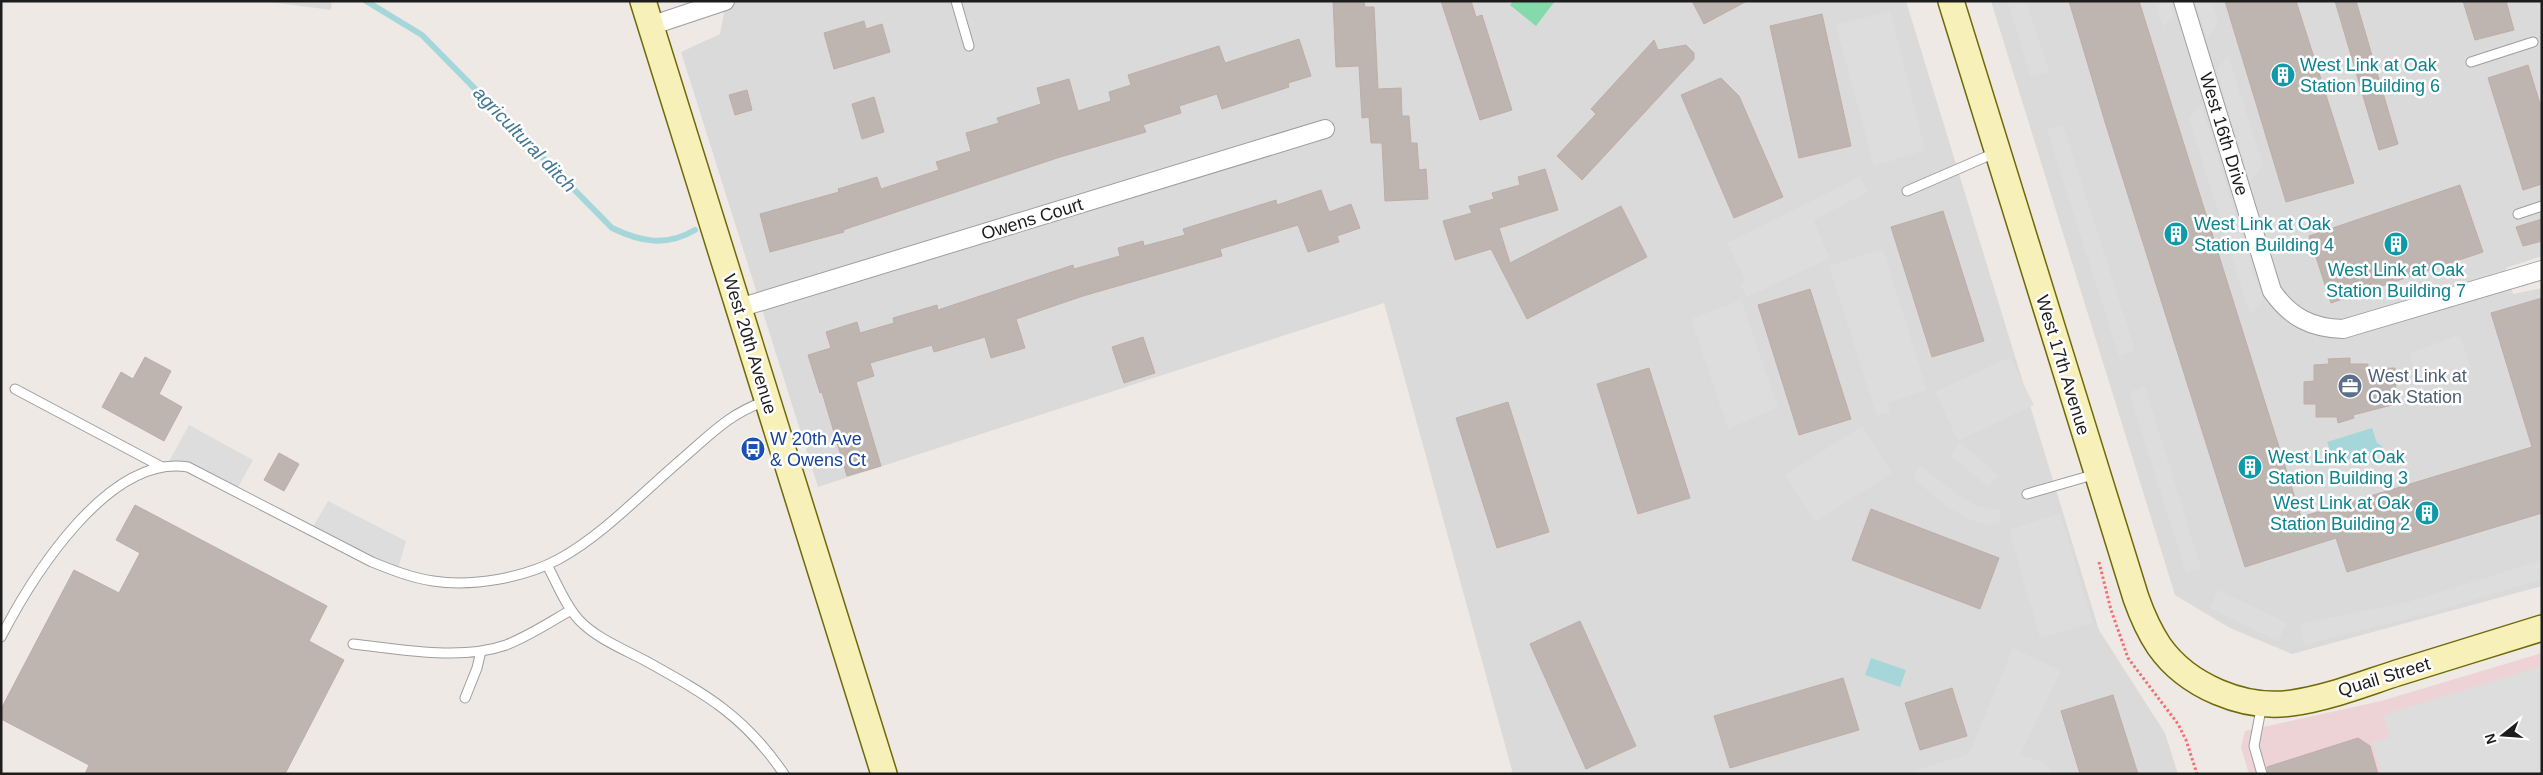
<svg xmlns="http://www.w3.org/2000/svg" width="2543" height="775" viewBox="0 0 2543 775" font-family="Helvetica,sans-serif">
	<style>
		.residential { fill: #dbdada }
		.commercial { fill: #eed3d6 }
		.pitch { fill: #84daab }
		.parking { fill: #ddd }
		.water { fill: #a5d7da }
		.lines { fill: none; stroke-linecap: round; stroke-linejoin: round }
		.stream { stroke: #a5d7da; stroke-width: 6 }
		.building { fill: #beb4b0; stroke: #bfada7 }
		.lane-casing { stroke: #9e9e9e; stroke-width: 11 }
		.street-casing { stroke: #9e9e9e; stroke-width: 20 }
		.secondary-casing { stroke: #6f6a09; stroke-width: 28 }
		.path { stroke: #f46f76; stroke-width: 3; stroke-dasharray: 2.5 2.5; stroke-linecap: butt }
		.lane { stroke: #fff; stroke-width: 9 }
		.street { stroke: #fff; stroke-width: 18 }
		.secondary { stroke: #f7f0b9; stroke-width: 25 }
		.labels { text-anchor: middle; stroke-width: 5; stroke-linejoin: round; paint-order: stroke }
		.culture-label { font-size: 18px; fill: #0d838f; stroke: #fff; text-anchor: start }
		.street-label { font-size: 18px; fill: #1d1d1d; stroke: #fff }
		.service-label { font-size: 18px; fill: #4e5e75; stroke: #fff; text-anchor: start }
		.transit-label { font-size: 18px; fill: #164399; stroke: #fff; text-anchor: start }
		.water-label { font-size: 19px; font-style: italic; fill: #457892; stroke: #fff }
	</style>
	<rect width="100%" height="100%" fill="#eee9e4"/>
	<path class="residential" d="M264 1H332L331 10Z
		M726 1H1906L2099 630 2165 733 2178 774H1513L1384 303 818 487 681 52 720 34Z
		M1991 1H2542V256L2506 268 2513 294 2542 288V586L2292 654 2230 628 2175 595Z"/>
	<path class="commercial" d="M2542 653V774H2249L2241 747 2245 731 2381 701Z"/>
	<path class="pitch" d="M1513 1H1555L1536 26 1510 5Z"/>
	<path class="parking" d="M2007 1H2026L2049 72 2031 77Z
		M2155 1H2169L2174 16 2163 27Z
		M2195 1H2211L2218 23 2207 39Z
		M1890 11 1925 150 1874 166 1836 25Z
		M2228 56 2263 165 2250 181 2216 70Z
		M2201 104 2256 282 2264 299 2250 315 2189 118Z
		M2063 125 2135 350 2119 356 2047 130Z
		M1860 177 1868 192 1813 220 1830 258 1747 297 1740 284 1746 281 1727 243Z
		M1883 249 1927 390 1887 403 1890 412 1877 416 1829 266Z
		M1741 300 1778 407 1728 429 1691 319Z
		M2459 335 2471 368 2421 388 2409 353Z
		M2010 357 2034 405 1958 441 1935 392Z
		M2145 387 2201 568 2186 573 2129 392Z
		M189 425 253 460 236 491 188 467H166Z
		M1862 426 1892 473 1815 522 1785 475Z
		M1960 442 1998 475 1988 487 1950 455Z
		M1919 465 1958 495 1976 506 2001 511 2000 523 1990 525 1968 519 1946 506 1914 479Z
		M328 501 406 541 397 572 311 530Z
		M2060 513 2093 623 2040 638 2009 530Z
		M2542 560V579L2437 611 2304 645 2300 624 2408 602Z
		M2218 590 2287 623 2278 641 2210 608Z
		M2013 648 2061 671 2020 755 2043 762 2052 774H1914L1913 771 1969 754Z
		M2542 666V774H2382L2372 742 2390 737 2383 715Z"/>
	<path class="water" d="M2372 428 2377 443 2382 446 2381 454 2374 455 2371 453 2338 462 2332 456 2327 442Z
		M1871 658 1906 670 1900 687 1865 675Z"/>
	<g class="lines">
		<path class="stream" d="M366 1 422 35 612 228C641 242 666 247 695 230"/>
	</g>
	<path class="building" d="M1333 1H1364L1365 7H1374L1378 89 1401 88 1402 116H1409L1411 143H1417L1419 170 1426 169 1428 199 1385 201 1382 143H1371L1369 117 1362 118 1359 66 1336 67Z
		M1441 1H1471L1476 17 1482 15 1512 110 1480 120Z
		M1692 1H1747L1704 24Z
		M2069 1H2139L2301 517 2532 447 2491 313 2542 298V513L2347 572 2336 538 2245 567 2105 122Z
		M2225 1H2296L2354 183 2286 202Z
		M2335 1H2356L2398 144 2379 150Z
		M2463 1H2506L2514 30 2475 40Z
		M1822 14 1851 146 1799 158 1770 26Z
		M864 21 866 29 882 24 890 52 834 69 824 33Z
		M1299 39 1311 76 1288 83 1289 87 1222 109 1217 94 1179 106 1181 113 1143 125 1146 132 1057 158 843 230 844 232 770 252 760 214 839 192 838 189 877 177 881 189 939 170 936 162 971 151 966 133 999 123 997 118 1041 104 1037 88 1069 79 1078 111 1111 101 1109 92 1131 85 1128 75 1219 46 1225 63Z
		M1654 40 1658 50 1686 45 1694 53V59L1582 180 1557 156 1596 114 1591 109Z
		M2528 65 2542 110V184L2523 190 2488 78Z
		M1721 78 1739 96 1783 197 1734 218 1681 95Z
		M747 90 752 110 735 115 729 95Z
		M874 97 884 132 862 139 852 104Z
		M1545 169 1558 210 1499 228 1510 263 1621 206 1647 257 1527 319 1491 249 1455 260 1443 221 1472 213 1469 206 1494 199 1492 193 1520 185 1518 177Z
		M2460 185 2483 252 2331 303 2309 236Z
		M1321 190 1329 212 1351 204 1360 228 1337 236 1339 242 1308 252 1298 225 1220 249 1222 256 1083 296 1016 319 1025 348 991 358 985 337 934 352 932 345 870 363 874 376 856 382 881 466 847 476 822 392 820 393 808 355 831 348 826 332 857 322 860 333 894 323 893 318 937 305 938 310 1073 265 1074 269 1120 256 1118 248 1143 241 1144 246 1185 235 1183 229 1276 200 1277 205Z
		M1943 211 1984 341 1932 357 1891 227Z
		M2542 219V241L2523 246 2516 227Z
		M1810 289 1851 419 1799 435 1758 305Z
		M1143 337 1155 373 1124 383 1112 347Z
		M145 357 171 371 159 394 182 407 164 441 102 407 121 372 133 379Z
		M2350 358V364H2368V369L2395 368 2396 391 2391 390 2392 405 2353 415 2354 418 2338 423 2337 417H2316V404H2304V382L2314 381V365L2329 364 2328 359Z
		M1649 368 1690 498 1638 514 1597 384Z
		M1508 402 1549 532 1497 548 1456 418Z
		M279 453 299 464 284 491 264 480Z
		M135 505 327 606 309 641 344 660 285 774H85L89 765 1 719V709L74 570 119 593 140 553 116 540Z
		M1871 509 1999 558 1980 609 1852 560Z
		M1580 621 1636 746 1586 769 1530 644Z
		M1843 678 1859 730 1730 768 1714 716Z
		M1952 688 1967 736 1920 750 1905 703Z
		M2113 695 2138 774H2080L2061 711Z
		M2358 738 2370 746 2378 774H2268L2267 767Z"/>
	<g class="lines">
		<defs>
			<path id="lane" d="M956 1 969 46
				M2471 62 2533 42
				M1907 191 1997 152
				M2518 214 2542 206
				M15 389 162 467
				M2027 494 2096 474
				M547 565C557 583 565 605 579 620 596 638 623 649 644 660 705 694 743 714 784 774
				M1 637C32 577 108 454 188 467L372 562C392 570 412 578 433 581 473 587 524 578 559 559 604 534 643 492 682 459 711 434 730 413 766 401
				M353 644C400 649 461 661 506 645 529 636 550 622 571 610
				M465 698 477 668 481 651
				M2262 704 2254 746 2262 774"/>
			<path id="street" d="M2183 1 2272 291C2290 317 2311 328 2343 329L2542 270
				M650 26 725 1
				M739 308 1325 129"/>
			<path id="secondary" d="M643 1 884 774
				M1951 1 2136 598C2142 615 2149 631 2159 646 2187 686 2244 710 2292 703 2328 698 2363 684 2397 673 2445 658 2494 643 2542 628"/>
		</defs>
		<use href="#lane" class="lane-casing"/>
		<use href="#street" class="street-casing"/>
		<use href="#secondary" class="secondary-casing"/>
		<path class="path" d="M2099 562 2111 610 2128 658 2178 724 2186 740 2197 774"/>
		<use href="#lane" class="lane"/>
		<use href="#street" class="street"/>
		<use href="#secondary" class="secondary"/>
	</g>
	<defs>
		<symbol id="building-disc" viewBox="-11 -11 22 22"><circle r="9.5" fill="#0f9aa8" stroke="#fff"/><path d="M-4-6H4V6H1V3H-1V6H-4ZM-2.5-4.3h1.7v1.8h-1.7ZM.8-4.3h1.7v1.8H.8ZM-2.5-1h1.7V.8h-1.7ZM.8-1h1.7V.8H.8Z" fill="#fff"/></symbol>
		<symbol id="office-disc" viewBox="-11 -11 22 22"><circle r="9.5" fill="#5c6f8a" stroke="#fff"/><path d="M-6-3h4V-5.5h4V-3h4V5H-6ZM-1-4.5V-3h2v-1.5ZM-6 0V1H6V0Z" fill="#fff"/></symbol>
		<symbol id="bus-disc" viewBox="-11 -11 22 22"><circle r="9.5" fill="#1a4fb4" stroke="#fff"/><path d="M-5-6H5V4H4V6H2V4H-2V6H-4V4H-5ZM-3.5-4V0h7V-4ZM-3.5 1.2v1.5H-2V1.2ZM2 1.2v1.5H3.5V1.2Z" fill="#fff"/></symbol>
	</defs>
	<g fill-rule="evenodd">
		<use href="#building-disc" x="2269" y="61" width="28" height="28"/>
		<use href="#building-disc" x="2162" y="220" width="28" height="28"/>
		<use href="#building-disc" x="2382" y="230" width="28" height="28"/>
		<use href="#office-disc" x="2336" y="372" width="28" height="28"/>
		<use href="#bus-disc" x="739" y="435" width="28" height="28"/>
		<use href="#building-disc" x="2236" y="453" width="28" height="28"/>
		<use href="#building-disc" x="2413" y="499" width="28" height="28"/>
	</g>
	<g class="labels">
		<g class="culture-label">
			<text x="2300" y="71">West Link at Oak<tspan x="2300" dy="21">Station Building 6</tspan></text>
			<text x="2194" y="230">West Link at Oak<tspan x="2194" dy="21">Station Building 4</tspan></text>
			<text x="2396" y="276" text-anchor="middle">West Link at Oak<tspan x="2396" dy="21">Station Building 7</tspan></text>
			<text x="2268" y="463">West Link at Oak<tspan x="2268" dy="21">Station Building 3</tspan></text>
			<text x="2410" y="509" text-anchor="end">West Link at Oak<tspan x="2410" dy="21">Station Building 2</tspan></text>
		</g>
		<g class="street-label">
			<text transform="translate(2224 134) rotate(73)" y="6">West 16th Drive</text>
			<text transform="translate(1032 219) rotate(-17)" y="6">Owens Court</text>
			<text transform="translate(750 344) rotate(73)" y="6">West 20th Avenue</text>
			<text transform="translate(2063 365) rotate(73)" y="6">West 17th Avenue</text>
			<text transform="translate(2384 677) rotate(-17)" y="6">Quail Street</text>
		</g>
		<g class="service-label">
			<text x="2368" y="382">West Link at<tspan x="2368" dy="21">Oak Station</tspan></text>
		</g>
		<g class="transit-label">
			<text x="770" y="445">W 20th Ave<tspan x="770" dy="21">&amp; Owens Ct</tspan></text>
		</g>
		<g class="water-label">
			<text transform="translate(525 139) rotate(46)" y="7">agricultural ditch</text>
		</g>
	</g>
	<rect width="2543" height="775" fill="none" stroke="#1d1d1d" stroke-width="5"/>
	<g transform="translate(2503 735) rotate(253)" stroke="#ffffff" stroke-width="4" paint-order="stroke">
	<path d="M0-4L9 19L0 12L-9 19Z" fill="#1d1d1d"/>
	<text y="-8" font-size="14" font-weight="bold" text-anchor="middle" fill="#1d1d1d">N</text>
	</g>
</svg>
